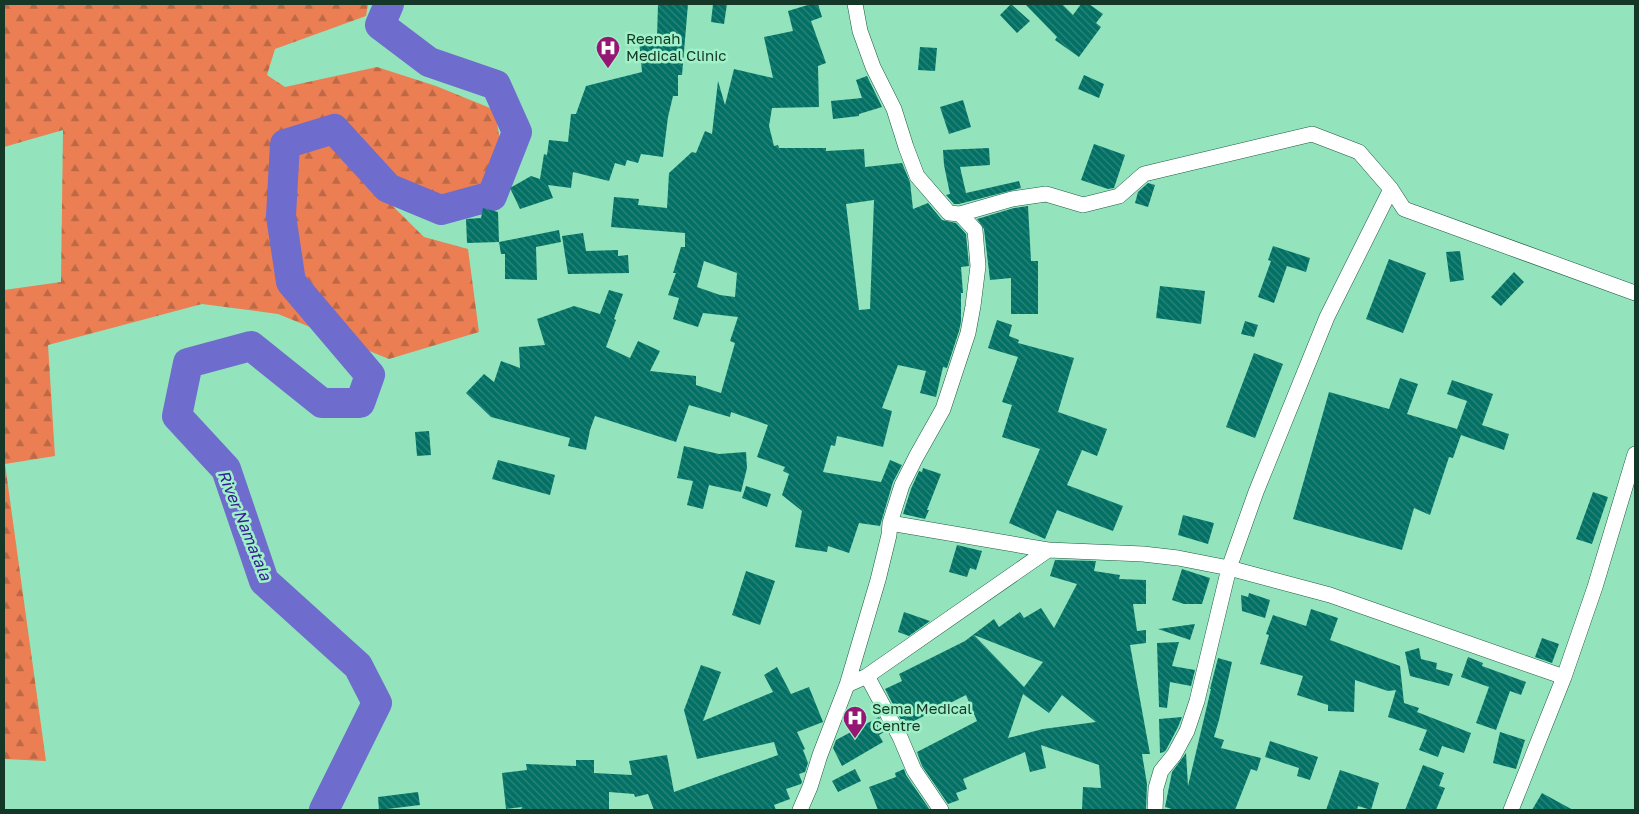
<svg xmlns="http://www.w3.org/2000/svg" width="1639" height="814" viewBox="0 0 1639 814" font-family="'Golos Text',sans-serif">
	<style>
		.forest { fill: url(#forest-firs) }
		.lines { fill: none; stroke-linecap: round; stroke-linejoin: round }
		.river { stroke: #6e6ccc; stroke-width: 30 }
		.building { fill: url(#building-back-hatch); fill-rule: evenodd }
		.street-casing { stroke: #1c5b41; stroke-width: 16 }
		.street { stroke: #fff; stroke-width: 15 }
		.labels { text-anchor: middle; stroke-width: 5; stroke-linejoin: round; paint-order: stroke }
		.poi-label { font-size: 15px; fill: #153727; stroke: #a0f1c9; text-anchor: start }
		.water-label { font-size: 16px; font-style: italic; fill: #372094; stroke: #a0f1c9 }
	</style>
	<defs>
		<pattern id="forest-firs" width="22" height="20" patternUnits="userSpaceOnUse" patternTransform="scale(1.25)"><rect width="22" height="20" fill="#eb7f53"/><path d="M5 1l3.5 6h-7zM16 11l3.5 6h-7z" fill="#bd6945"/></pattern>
		<pattern id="building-back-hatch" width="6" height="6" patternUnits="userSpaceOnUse" patternTransform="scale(1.25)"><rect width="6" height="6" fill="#027064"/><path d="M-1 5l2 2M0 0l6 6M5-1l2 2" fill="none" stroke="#30857a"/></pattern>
	</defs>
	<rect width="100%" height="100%" fill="#93e4bc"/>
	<path class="forest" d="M4 4H368L366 16 275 49 267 75 285 87 377 67 436 86 495 110 501 148 488 180 469 193 429 195 397 186 352 137 340 154 424 237 468 249 479 332 389 359 278 314 202 304 48 345 55 456 5 464 46 761 4 759V290L61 282 63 130 4 147Z"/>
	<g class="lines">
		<path class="river" d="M324 810 377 703 358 666 264 581 226 469 177 416 188 363 251 346 322 403H360L370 375 291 282 281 216 285 144 334 129 388 188 441 210 492 196 517 132 496 85 429 62 380 25 389 4"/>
	</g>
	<path class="building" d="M658 4H688L682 75H678V96H673L668 117 663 157 641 154 638 163 627 160 625 166 615 163 609 181 573 172 571 188 548 185 553 198 520 209 510 188 531 176 540 179 544 154 547 155 549 140 568 142 571 114H576L586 86 642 72 639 40 657 38Z
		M713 4H727L724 24 711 22Z
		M811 4H818L822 17 811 21 826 63 818 66 819 107 772 108 769 126 774 146 778 145 779 148H826V151L864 149 865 167 902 163 910 182 913 209 928 203 942 220 956 223 966 234 969 266 961 267 963 293H961V322L959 331 947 368 943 367 936 397 920 393 926 371 898 365 882 408 892 411 883 447 837 436 835 446 831 445 823 472 881 482 890 460 902 465 893 482 880 526 859 523 849 553 828 546 827 552 795 547 802 511 782 495 789 474 783 471 785 467 757 457 768 425 731 412 730 417 689 405 676 442 595 416 590 430 586 450 568 446 570 438 491 417 466 393 484 374 494 382 501 361 520 368 519 347 545 345 537 319 574 306 600 314 609 290 623 294 614 319 616 320 606 347 630 358 638 341 660 351 650 371 696 376V385L721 393 735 343 730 341 738 317 703 313 698 327 673 319 679 298 668 295 676 273H673L681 247H685V233L611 227 614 197 639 199 638 205 667 208 669 173 692 152 696 153 705 131 712 134 718 81 725 105 734 69 773 78 764 37 793 31 788 11ZM874 200 870 309 859 310 846 204ZM704 261 737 273 735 297 720 295 697 287Z
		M1011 4 1030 21 1017 33 1000 15Z
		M1025 4H1062L1073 15 1081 4H1089L1103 14 1096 23 1101 27 1079 57 1055 40 1057 37Z
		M920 47 937 48 935 71 918 70Z
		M1084 75 1104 84 1099 98 1078 89Z
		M867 76 882 107 859 114V116L833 119 831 101 862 98 856 80Z
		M963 100 971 127 949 134 940 107Z
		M1094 144 1125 155 1114 188 1108 189 1081 180Z
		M989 148 990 165 960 167 966 193 1019 181 1021 188 959 204H954L946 195 950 194 944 165 943 150Z
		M1148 183 1155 185 1148 207 1135 203 1138 192Z
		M1028 206 1031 261H1038V314H1011V278L990 280 984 229 977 219 1014 208Z
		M483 208 498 212 499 242 467 243 466 219 481 218Z
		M559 230 561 242 536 247 537 280 505 279V254H501L499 242Z
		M583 233 586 251 618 250V256L628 255 629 273 568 274 562 236Z
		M1273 246 1310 258 1306 272 1287 266 1274 303 1258 297 1271 261 1268 260Z
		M1460 251 1464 280 1450 282 1446 252Z
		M1389 259 1426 273 1403 333 1366 319Z
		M1514 272 1524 282 1501 306 1491 297Z
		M1160 286 1205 291 1201 324 1156 318Z
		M997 320 1012 325 1009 336 1019 340 1018 343 1074 358 1058 412 1107 429 1097 456 1082 450 1067 485 1123 506 1113 531 1057 510 1045 539 1009 523 1040 449 1002 437 1012 405 1002 402 1018 357 988 348Z
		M1245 321 1258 325 1254 337 1241 334Z
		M1254 353 1283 364 1255 438 1226 427Z
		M1400 378 1418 384 1407 414 1457 429 1467 401 1447 394 1452 380 1493 394 1482 425 1509 434 1504 450 1461 435 1453 458 1449 457 1430 515 1414 508 1402 550 1293 519 1329 392 1389 409Z
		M429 431 431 455 417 456 415 432Z
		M684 446 719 454 746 452 747 468 741 492 709 485 703 509 687 505 693 481 677 478Z
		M498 460 555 475 550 495 492 479Z
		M923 468 941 474 927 510H929L925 519 903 514 911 489 919 471 922 472Z
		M746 486 771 494 767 507 742 498Z
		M1593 492 1608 497 1592 544 1576 539Z
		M1183 515 1214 523 1208 544 1178 535Z
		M957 545 982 551 976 570 970 568 967 577 949 572Z
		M1055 560 1096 561 1094 571 1120 575 1119 579 1146 580V604H1133L1137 631 1146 630V643L1130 645 1150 754H1142L1147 784 1146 810H1082L1083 787 1101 788 1099 765 1041 745 1046 768 1030 772 1025 752 963 779 967 789 956 793 959 800 948 804 922 766 917 752 977 721 966 695 910 723 903 724 885 689 902 681 899 674 965 641 994 619 999 627 1020 612 1024 618 1041 608 1054 628 1077 584 1050 576ZM974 635 1043 662 1024 687ZM1023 694 1049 713 1062 695 1096 722 1043 729 1008 738Z
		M1182 569 1210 578 1202 604H1184L1172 600Z
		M746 571 775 581 760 625 732 615Z
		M1249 593 1270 600 1265 618 1242 611 1241 595 1248 597Z
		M1311 609 1338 618 1330 640 1400 666 1404 703 1419 708 1417 712 1471 733 1464 753 1442 746 1438 757 1419 750 1427 730 1388 717 1396 690 1388 691 1355 680 1354 712 1328 711V705L1297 695 1303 676 1260 664 1269 635 1266 634 1273 615 1306 626Z
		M904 612 930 621 909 636 898 632Z
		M1195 624 1190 640 1158 629Z
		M1542 638 1559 644 1552 663 1535 657Z
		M1179 642 1172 666 1195 670 1191 686 1170 682 1167 708 1159 707 1157 643Z
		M1419 648 1421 659 1437 663 1436 669 1453 674 1449 686 1410 676 1405 652Z
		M1468 657 1483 663 1482 666 1526 682 1521 695 1510 691 1496 730 1476 723 1489 687 1461 677Z
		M1218 658 1232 662 1219 720 1214 737 1224 740 1221 748 1261 758 1257 771 1251 769 1235 810H1175L1165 807 1172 772 1186 753 1188 786 1211 689H1210Z
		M701 665 721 672 703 721 773 692 764 675 777 667 791 694 809 687 823 722 797 732 805 749 803 750 808 763 805 772 799 774 802 782 801 784 786 789 790 799 774 805 776 810H654L648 794 635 797 634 794 609 792V810H521L522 807 506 809 502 773 527 770 526 764 576 766V760H594V773L632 775 629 761 667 755 674 792 778 755 774 742 697 759 684 710Z
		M879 717 886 731 879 735 883 742 842 766 833 748 836 740Z
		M1182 717 1178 727 1166 750 1164 752 1160 753 1159 719Z
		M1500 732 1525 740 1516 769 1493 763Z
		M1270 741 1318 757 1310 780 1297 776 1299 768 1265 757Z
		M1423 765 1444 773 1439 786 1445 788 1436 810H1405Z
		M855 769 861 781 838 792 832 781Z
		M904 769 906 775 930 810H878L869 787 896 777 895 773Z
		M1340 770 1379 783 1371 810 1358 806 1357 810H1326Z
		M418 792 420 805 379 810 378 797Z
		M1542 793 1573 810H1532Z"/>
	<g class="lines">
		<defs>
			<path id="street" d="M960 214 1012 199 1046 194 1083 205 1119 196 1144 174 1312 134 1359 152 1391 189 1404 209 1635 293
				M890 523 1048 550 1143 554 1178 558 1229 568 1330 595 1564 677
				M867 676 900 737 914 770 941 810
				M847 685 867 676 1048 550
				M800 810 810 787 820 755 847 685 878 580 889 535 890 523 902 485 916 457 943 409 968 333 973 306 978 266 975 230 960 214 949 213 917 176 906 147 894 109 873 67 860 31 855 4
				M1155 810 1156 788 1161 771 1174 755 1187 731 1197 701 1229 568 1256 492 1327 317 1391 189
				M1511 810 1564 677 1595 587 1635 454"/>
		</defs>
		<use href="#street" class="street-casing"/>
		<use href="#street" class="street"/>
	</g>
	<defs>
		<symbol id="hospital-pin" viewBox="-11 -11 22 30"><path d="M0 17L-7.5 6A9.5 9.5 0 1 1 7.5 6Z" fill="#941873" stroke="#a0f1c9"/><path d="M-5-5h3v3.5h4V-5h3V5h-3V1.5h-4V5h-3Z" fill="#fff"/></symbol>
	</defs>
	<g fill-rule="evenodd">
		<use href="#hospital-pin" x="594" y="34" width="28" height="38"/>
		<use href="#hospital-pin" x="841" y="704" width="28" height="38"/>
	</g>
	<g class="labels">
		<g class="poi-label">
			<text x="626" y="44">Reenah<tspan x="626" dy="17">Medical Clinic</tspan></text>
			<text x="872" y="714">Sema Medical<tspan x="872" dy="17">Centre</tspan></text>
		</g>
		<g class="water-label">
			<text transform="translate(245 525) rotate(68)" y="6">River Namatala</text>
		</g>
	</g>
	<rect width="1639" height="814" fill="none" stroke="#153727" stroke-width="10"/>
</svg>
